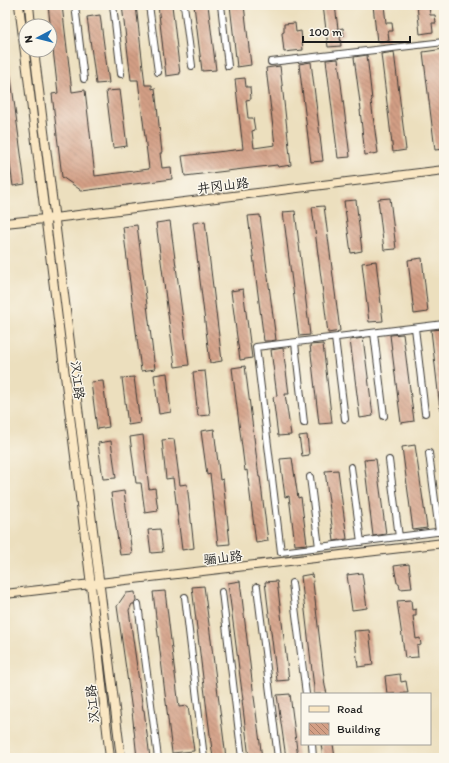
<svg xmlns="http://www.w3.org/2000/svg" width="449" height="763" viewBox="0 0 449 763" font-family="Itim,'LXGW WenKai TC',sans-serif">
	<style>
		.building { fill: url(#building-back-hatch) }
		.lines { fill: none; stroke-linecap: round; stroke-linejoin: round }
		.street-casing { stroke: #3b3934; stroke-width: 8 }
		.secondary-casing { stroke: #3b3934; stroke-width: 10 }
		.street { stroke: #fff; stroke-width: 6 }
		.secondary { stroke: #fae7c3; stroke-width: 8 }
		.labels { text-anchor: middle; stroke-width: 3; stroke-linejoin: round; paint-order: stroke }
		.street-label { font-size: 13px; fill: #1c1c1c; stroke: #fbf7ec }
	</style>
	<defs>
		<pattern id="building-back-hatch" width="6" height="6" patternUnits="userSpaceOnUse"><rect width="6" height="6" fill="#d39f85"/><path d="M-1 5l2 2M0 0l6 6M5-1l2 2" fill="none" stroke="#aa816c"/></pattern>
	</defs>
	<rect width="100%" height="100%" fill="#fbf7ec"/>
	<filter id="ink" filterUnits="userSpaceOnUse"><feTurbulence type="fractalNoise" baseFrequency=".025" numOctaves="2"/><feDisplacementMap in="SourceGraphic" scale="8" xChannelSelector="R" yChannelSelector="G"/><feConvolveMatrix kernelMatrix="1 2 1 2 8 2 1 2 1" color-interpolation-filters="sRGB"/></filter>
	<filter id="wash" filterUnits="userSpaceOnUse"><feTurbulence type="fractalNoise" baseFrequency=".012" numOctaves="4" result="noise"/><feDisplacementMap in="SourceGraphic" scale="16" xChannelSelector="R" yChannelSelector="G"/><feGaussianBlur stdDeviation="0.9" result="paint"/><feColorMatrix in="noise" values="0 0 0 0 0 0 0 0 0 0 0 0 0 0 0 0 0 1.4 0 .05"/><feComposite in="paint" operator="in"/></filter>
	<g filter="url(#wash)">
		<rect width="100%" height="100%" fill="#ecdfbe"/>
		<g id="blocks">
			<path class="building" d="M48 5H62L72 92 85 90 95 176 149 169 138 80H131L122 5H136L145 85H152V89L155 88 162 153H160L162 168 171 167 172 179 82 191 62 177 52 94 58 93Z
				M158 5H172L180 74 166 76Z
				M194 5H208L216 70 202 71Z
				M230 5H244L251 65 237 67Z
				M323 5H335L338 29 343 28 344 36 340 37 341 46 328 47Z
				M373 5H384L386 23H392L393 31H388L389 41 377 42Z
				M417 5H429L430 15H435L436 23H432L433 32 420 34Z
				M100 15 109 83 96 84 87 17Z
				M295 23 296 32 301 31 303 50 284 52 282 33 284 32V24Z
				M444 49V149L435 150 423 52Z
				M394 52 406 150 393 152 381 54Z
				M367 55 372 100 371 101 378 153 365 155 360 110H361L354 57Z
				M338 59 350 157 338 158 326 60Z
				M311 62 323 161 311 162 299 64Z
				M9 63 25 184 13 186 5 129V64Z
				M280 66 291 165 278 167 277 165 185 176 182 156 243 149 235 79 245 78 246 87H250L251 99 246 100 248 118H253L255 130 252 131 254 148 275 145 266 68Z
				M120 90 127 146 113 148 106 91Z
				M390 198 396 249 384 250 378 199Z
				M356 200 362 251 351 253 344 201Z
				M324 206 340 331 328 333 312 207Z
				M295 211 310 335 299 336 283 212Z
				M260 215 276 340 270 341H264L248 216Z
				M170 221 189 365 175 367 156 223Z
				M205 221 222 361 210 363 193 223Z
				M137 225 155 369 141 371 123 227Z
				M422 258 428 312 414 314 408 260Z
				M376 261 383 321 369 322 362 263Z
				M243 289 252 358 240 360 231 291Z
				M444 329V409H440L431 330Z
				M403 334 414 421 401 423 390 335Z
				M363 338 373 416 360 418 350 340Z
				M323 344 332 423 319 424 310 345Z
				M283 348 289 394H285L291 435 278 436 273 397 277 396 271 350Z
				M245 366 259 477H260L268 541 256 543 247 470 245 471 232 368Z
				M205 371 210 415 198 416 193 372Z
				M167 373 171 412 159 414 154 375Z
				M134 377 140 423 128 425 122 378Z
				M103 381 109 427 97 429 91 382Z
				M214 429 220 480 223 479 230 544 218 545 210 474 207 475 201 431Z
				M143 435 149 489 155 488 158 511 145 513 141 483H136L130 437Z
				M307 435 309 455 302 456 299 436Z
				M174 439 180 485 187 484 194 548 182 550 173 478 166 479 162 440Z
				M111 441 116 478 103 479 98 443Z
				M415 445 427 528 413 530 402 447Z
				M292 458 298 498 301 497 307 544 295 545 289 496 285 497 280 459Z
				M376 459 386 534 373 536 364 460Z
				M338 470 347 539 334 541 325 471Z
				M124 491 132 554 120 555 111 493Z
				M160 529 163 552 151 553 148 530Z
				M409 564 412 588 400 589 399 583H397L394 566Z
				M362 573 367 608 352 610 347 575Z
				M312 574 325 686 327 694H314V688L301 576Z
				M240 581 253 689 262 758H249L242 700H243L228 583Z
				M277 581 289 680 277 681 265 582Z
				M204 586 219 702 226 758H213L206 703 192 587Z
				M165 591 179 707 188 706 194 751 172 753 153 592Z
				M135 592 136 600 134 604H132L129 610 143 710H144L150 758H137L132 711 117 606 126 593Z
				M411 600 412 610 416 609V616H413L416 639 420 638 421 645 417 646 418 657 405 658 397 601Z
				M369 630 373 665 358 667 354 631Z
				M400 674 401 682 406 681 408 693 387 694 385 676Z
				M290 694 298 758H286L277 695Z
				M321 744H333L335 758H323Z"/>
		</g>
	</g>
	<g filter="url(#ink)">
		<use href="#blocks" fill-opacity="0" stroke="#3b3934" stroke-width="1"/>
		<g class="lines">
			<defs>
				<path id="street" d="M75 5 84 79
					M113 5 121 74
					M149 5 158 72
					M184 5 192 66
					M221 5 228 66
					M271 62 444 42
					M444 324 256 347 281 552 444 531
					M415 328 425 413
					M374 333 384 416
					M335 338 345 419
					M295 343 304 423
					M429 453 439 532
					M389 460 399 537
					M351 467 361 542
					M310 477 319 547
					M292 583 306 694
					M257 587 278 758
					M222 592 242 758
					M185 597 204 758
					M138 604 158 758
					M312 744 313 758"/>
				<path id="secondary" d="M19 5 91 585 110 758
					M29 5 31 26
					M34 50C62 286 93 522 121 758
					M5 223 54 218 444 170
					M5 594 444 543"/>
			</defs>
			<use href="#street" class="street-casing"/>
			<use href="#secondary" class="secondary-casing"/>
			<use href="#street" class="street"/>
			<use href="#secondary" class="secondary"/>
		</g>
	</g>
	<g class="labels">
		<g class="street-label">
			<text transform="translate(223 185) rotate(-7)" y="5">井冈山路</text>
			<text transform="translate(78 380) rotate(83)" y="5">汉江路</text>
			<text transform="translate(223 557) rotate(-7)" y="5">骊山路</text>
			<text transform="translate(92 704) rotate(-96)" y="5">汉江路</text>
		</g>
	</g>
	<rect width="449" height="763" fill="none" stroke="#fbf7ec" stroke-width="20"/>
	<rect x="301" y="693" width="130" height="52" fill="#fbf7ec" stroke="#a29f99"/>
	<rect x="309" y="706" width="20" height="6" fill="#fae7c3" stroke="#a29f99"/>
	<text x="337" y="713" font-size="12" fill="#1c1c1c">Road</text>
	<rect x="309" y="723" width="20" height="12" fill="url(#building-back-hatch)" stroke="#a29f99"/>
	<text x="337" y="733" font-size="12" fill="#1c1c1c">Building</text>
	<g transform="translate(38 38) rotate(263)"><circle r="19" fill="#fbf7ec" stroke="#a29f99"/>
	<path d="M0-3L7 15L0 10L-7 15Z" fill="#1f6fb2"/>
	<text y="-6" font-size="11" font-weight="bold" text-anchor="middle" fill="#1c1c1c">N</text>
	</g>
	<path d="M303 36v6h107v-6" fill="none" stroke="#1c1c1c" stroke-width="2"/>
	<text x="309" y="36" font-size="12" fill="#1c1c1c" stroke="#fbf7ec" stroke-width="3" paint-order="stroke">100 m</text>
</svg>
